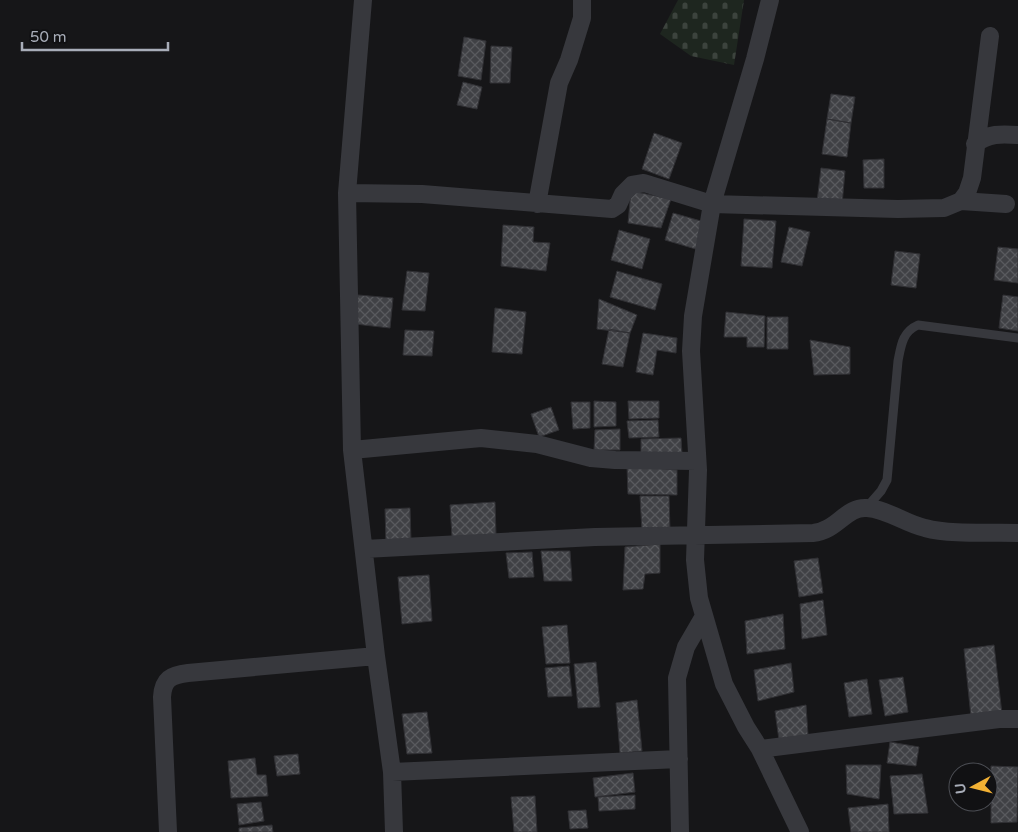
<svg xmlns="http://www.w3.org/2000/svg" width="1018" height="832" viewBox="0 0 1018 832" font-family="'Varela Round',sans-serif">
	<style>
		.cemetery { fill: url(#cemetery-stones) }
		.building { fill: url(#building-cross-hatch); stroke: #303034 }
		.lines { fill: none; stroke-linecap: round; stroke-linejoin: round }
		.service { stroke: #37383d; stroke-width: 9 }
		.minor { stroke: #37383d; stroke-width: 18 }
	</style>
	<defs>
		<pattern id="cemetery-stones" width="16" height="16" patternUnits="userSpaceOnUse" patternTransform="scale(1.25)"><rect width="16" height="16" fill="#1e261f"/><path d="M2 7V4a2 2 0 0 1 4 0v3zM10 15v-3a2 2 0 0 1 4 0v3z" fill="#3c433d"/></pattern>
		<pattern id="building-cross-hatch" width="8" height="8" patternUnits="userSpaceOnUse" patternTransform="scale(1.25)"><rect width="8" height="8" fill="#404145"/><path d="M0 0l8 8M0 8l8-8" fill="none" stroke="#595a5e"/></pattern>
	</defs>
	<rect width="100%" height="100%" fill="#161618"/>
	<path class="cemetery" d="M678 0H744L734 65 691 56 660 34Z"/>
	<path class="building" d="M464 37 486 41 481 80 458 76Z
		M491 46 512 47 510 83H490Z
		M463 82 482 87 477 109 457 105Z
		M831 94 855 97 851 123 827 119Z
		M827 119 851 123 847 157 822 154Z
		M654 133 682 143 669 179 642 169Z
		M884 159V188H864L863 160Z
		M821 168 845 171 842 205 817 202Z
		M631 191 671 199 661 228 628 223Z
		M673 213 708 223 699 250 665 240Z
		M744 219 776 221 772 268 741 266Z
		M503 225 534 227 533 242 550 243 546 271 501 266Z
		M789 227 810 232 802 266 781 262Z
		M619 230 650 239 642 269 611 260Z
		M998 247 1018 249V283L994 280Z
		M895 251 920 254 916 288 891 285Z
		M407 271 429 273 425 311 402 310Z
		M617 271 662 284 655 310 610 297Z
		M358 295 393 298 390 328 355 324Z
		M1003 295 1018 297V331L999 328Z
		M599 299 637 315 630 333 597 329Z
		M495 308 526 312 522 354 492 352Z
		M726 312 765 316 764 347H747V337H724Z
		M767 317H788V349H767Z
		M609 329 630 333 623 367 602 364Z
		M405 330 434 331 432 356 403 355Z
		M643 333 677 338 676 353 657 350 653 375 636 372Z
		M810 340 850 347V374L814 375Z
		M594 401 616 402V426L594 427Z
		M628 401H659V418L629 419Z
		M571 402H590V428L573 429Z
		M551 407 559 430 539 437 531 414Z
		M658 420 659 437 629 438 627 421Z
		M620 429V450H594L595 430Z
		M681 438 682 454H641V439Z
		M627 466 677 470V495L628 494Z
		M640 496H669L670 530 642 532Z
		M495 502 496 535 452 537 450 505Z
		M410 508 411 541 386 542 385 509Z
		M660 544V573L645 574 643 589 623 590 625 547Z
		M541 551H570L572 581H544Z
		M532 552 534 577 509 578 506 553Z
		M818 558 823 593 799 597 794 561Z
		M429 575 432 621 402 624 398 577Z
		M823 600 827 635 802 639 800 604Z
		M783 614 785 649 747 654 745 621Z
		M567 625 570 663 546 664 542 627Z
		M994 645 1002 714 971 717 964 649Z
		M596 662 600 707 578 708 574 664Z
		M791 663 794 692 758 701 754 670Z
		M569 666 572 696 548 697 545 668Z
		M903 677 908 712 885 716 879 680Z
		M867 679 872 714 849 717 844 683Z
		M637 700 642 751 620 753 616 703Z
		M806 705 808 735 779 740 775 711Z
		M427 712 432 753 407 754 402 714Z
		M890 742 919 747 916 766 887 763Z
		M298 754 300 774 277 776 274 756Z
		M255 758 257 775H266L268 796 231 798 228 761Z
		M846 765H881L879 799 847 794Z
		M991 766 1018 767 1017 822 991 823Z
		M633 773 635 792 595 797 593 778Z
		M922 774 928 813 894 814 890 776Z
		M635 795V809L599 811 598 797Z
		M535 796 537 832H514L511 797Z
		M261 802 264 821 239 825 237 804Z
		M888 804 889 832H851L848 808Z
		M586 810 588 828 570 829 568 811Z
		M272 825 273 832H239V828Z"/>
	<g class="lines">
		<path class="service" d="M867 507 881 491 887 480 898 361C901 346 902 332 918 325L1018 338"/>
		<path class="minor" d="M770 0 755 59 712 204 693 316 691 351 698 470 695 560 699 598 724 684 746 727 760 749 800 832
			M975 144C988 133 1002 134 1018 135
			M347 193 422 194 612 209 618 205 623 194 632 185 644 183 712 204 898 209 944 208 961 201 967 193 972 178 990 36
			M961 201 1006 204
			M537 204 559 83 569 60 582 18V0
			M352 450 481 438 537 444 591 458 615 460 697 461
			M364 549 595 537 813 533C837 531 846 506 867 508 887 509 906 524 925 528 951 535 991 532 1018 533
			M376 656 392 772 394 832
			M760 749 999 719H1018
			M392 772 679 759
			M168 832 162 697C163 679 171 675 188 673L376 656 352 450 347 193 363 0
			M680 832 677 678 686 647 704 616"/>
	</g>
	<g transform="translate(973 787) rotate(263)"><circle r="24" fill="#111113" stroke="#4d4f55"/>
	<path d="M0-4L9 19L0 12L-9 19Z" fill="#f2b134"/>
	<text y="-8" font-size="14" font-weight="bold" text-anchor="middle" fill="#a8adb8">U</text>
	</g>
	<path d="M22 42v8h146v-8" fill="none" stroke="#a8adb8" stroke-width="2.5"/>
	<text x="30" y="42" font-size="15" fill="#a8adb8" stroke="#111113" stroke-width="4" paint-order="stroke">50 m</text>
</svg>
